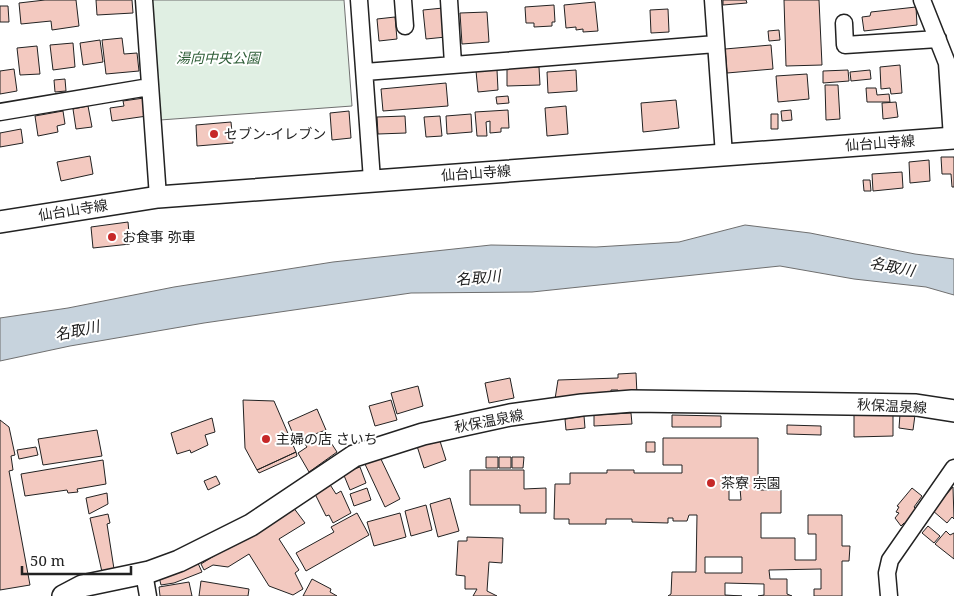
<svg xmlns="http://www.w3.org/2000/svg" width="954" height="596" viewBox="0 0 954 596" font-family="'Noto Serif','Noto Sans JP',serif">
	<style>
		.green { fill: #e0efe3; stroke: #6f6f6f }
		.water { fill: #c7d3dd; stroke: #6f6f6f }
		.building { fill: #f3c9c0; stroke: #222; fill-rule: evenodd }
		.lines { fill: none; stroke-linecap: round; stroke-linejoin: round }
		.minor-casing { stroke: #222; stroke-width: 19 }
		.major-casing { stroke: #222; stroke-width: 24 }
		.minor { stroke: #fff; stroke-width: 16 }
		.major { stroke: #fff; stroke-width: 21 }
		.poi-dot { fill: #c62828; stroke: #fff; stroke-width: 2 }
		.labels { text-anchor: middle; stroke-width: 4; stroke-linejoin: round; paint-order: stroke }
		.park-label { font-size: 14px; font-style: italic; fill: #2f5e38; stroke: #fff }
		.poi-label { font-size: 14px; fill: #222; stroke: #fff; text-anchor: start }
		.street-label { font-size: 14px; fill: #222; stroke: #fff }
		.water-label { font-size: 15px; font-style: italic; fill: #222; stroke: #fff }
	</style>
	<rect width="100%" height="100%" fill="#fff"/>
	<path class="green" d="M151 0H344L352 106 160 120Z"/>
	<path class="water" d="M745 225 810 233 915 254 954 259V295L926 287 854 279 780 266 532 292 411 293 204 323 70 346 0 361V318L68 308 174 287 333 262 491 245 596 247 679 242Z"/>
	<path class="building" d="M45 0H76L79 26 52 30 51 21 21 24 19 3Z
		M96 0H132L133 13 97 15Z
		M723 0H746L747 3 723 5Z
		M784 0H819L822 65 786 66Z
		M595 2 598 31 583 32V29L576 30V27L566 28 564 5Z
		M554 5 555 22H552V26L534 27V23H526L525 7Z
		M0 6H8L9 22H0Z
		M916 7 917 25 864 31 862 17 870 16 871 12Z
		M443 8 446 37 426 39 423 10Z
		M668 9 669 32 651 33 650 10Z
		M487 12 489 42 462 44 460 13Z
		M395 17 397 39 379 41 377 19Z
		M779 30 780 40 769 41 768 31Z
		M122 38 124 54 137 53 139 71 106 74 102 40Z
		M100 40 103 62 83 65 80 43Z
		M73 43 75 67 53 70 50 45Z
		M771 45 773 69 727 73 725 49Z
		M37 46 40 74 20 75 17 48Z
		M900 65 902 93 891 94 890 88 881 89 880 67Z
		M539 67 540 85 507 86V68Z
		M14 69 17 91 0 94V71Z
		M497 70 498 90 478 92 476 71Z
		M576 70 577 91 548 93 547 72Z
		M848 70 849 81 823 83V71Z
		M870 70 871 79 851 81 850 72Z
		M807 74 809 99 778 102 776 76Z
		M65 79 66 91 55 92 54 80Z
		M446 83 448 106 383 111 381 89Z
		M825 85H838L840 119 826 120Z
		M866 88H876L877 95 889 94 890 102H867Z
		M508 96 509 103 497 104 496 97Z
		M144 98 147 116 112 121 110 108 124 106 123 101Z
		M676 100 679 128 643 132 641 103Z
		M896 102 898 117 883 119 882 103Z
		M88 106 92 127 76 129 73 109Z
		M566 106 568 134 547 136 545 108Z
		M508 110 509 128H501V132L490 133V121L486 122 487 136H477L475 112Z
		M791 110 792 120 782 121 781 111Z
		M63 111 65 124 57 126 58 132 38 136 35 116Z
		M349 111 351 138 332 140 330 113Z
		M471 114 472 132 447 134 446 116Z
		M771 114H778V129H771Z
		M405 116 406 133 378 134 377 117Z
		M440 116 442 136 426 137 424 117Z
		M231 122 233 143 197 146 196 125Z
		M21 129 23 143 0 147V133Z
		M90 156 93 174 61 181 57 162Z
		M941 157H954V187H952L951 174H942Z
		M929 160 930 181 910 183 909 162Z
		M902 172 903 188 873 191 872 174Z
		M863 180H870L871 191H864Z
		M128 222 130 244 93 248 91 227Z
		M636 373 637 395 618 396V390H611V394L555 399 558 380 618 378V374Z
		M510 378 514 398 489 403 485 383Z
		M418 386 423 406 397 414 391 393Z
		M243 400 274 401 296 452 257 470 245 448Z
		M391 400 397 420 375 426 369 406Z
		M317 409 326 430 296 441 288 422Z
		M631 413 632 424 594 426V415Z
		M893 413V436L854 437V414Z
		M900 414 915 415 913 430 899 428Z
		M672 415 721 416V427H672Z
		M584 416 585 428 566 430 565 419Z
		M212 418 215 432 205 435 208 445 191 453 190 450 177 454 171 433Z
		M0 420 9 427 15 455 11 456 13 470 9 471 30 585 0 590Z
		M787 425 821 426V435L787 434Z
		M97 430 102 456 43 465 38 439Z
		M326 435 337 452 309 472 298 453 307 447 305 444 312 440 314 443Z
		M439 438 446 460 424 468 417 446Z
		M663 438H758V490H781V513H761V538H795V560H816V534H808V515H842V546H850L849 561H842V596H814V589H821V569L769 570 770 579H787V594L792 596H758L764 595V584L725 583V595L742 596H668L671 594 672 572H696L697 515H689L687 521H673V518H668V523L632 522V519H606V524H569V519H554L555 484H570V473H607V470H634V473H682V465H663ZM729 488H740L741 500H729ZM705 557H742V573H705Z
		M646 442H655V452H646Z
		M36 447 38 455 19 459 17 450Z
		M296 452 297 456 259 473 257 470Z
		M379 455 400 499 385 507 364 462Z
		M486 457H498V468H486Z
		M499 457H511V468H499Z
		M512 457H524L523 468H512Z
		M103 460 106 484 77 489 78 492 68 493 67 490 25 496 21 474Z
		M360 467 366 483 350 490 343 473Z
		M470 470H524V489L546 488V513H520V505H470Z
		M216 476 220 484 208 490 204 481Z
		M329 483 336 494 341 491 351 513 333 523 329 515 326 516 314 492Z
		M953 487 954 519 952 517 947 523 932 510Z
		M367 488 371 500 354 506 350 494Z
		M912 488 922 496 914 507 917 510 906 524 904 523 901 526 895 518 899 513 896 512 899 507 897 506Z
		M107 493 108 504 89 514 86 498Z
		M450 498 459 531 438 537 430 504Z
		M426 505 432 530 411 536 405 511Z
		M293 507 305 523 279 539 299 570 295 573 303 589 293 595 269 586 249 554 228 567 213 565 204 570 201 564Z
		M357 513 369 535 306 571 296 553 334 532 331 527Z
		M400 513 406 537 374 546 367 522Z
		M108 514 110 523 107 524 114 569 102 572 90 518Z
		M928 526 940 536 934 543 922 533Z
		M946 531 950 535 954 533V559L935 544Z
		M467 537 503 538 502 563 489 562 487 591 497 596H473L477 589H465V576L456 575 458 541H467Z
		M197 561 202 572 174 583 161 585 159 577Z
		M312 579 331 589 330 592 337 596H303Z
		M201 581 249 589 248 596H199Z
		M189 582 192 596H160L159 587Z"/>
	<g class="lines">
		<defs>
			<path id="minor" d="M144 0 158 197
				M359 0 372 180
				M403 0 405 26
				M449 0 453 64
				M713 0 724 155
				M922 0 947 63 952 138
				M844 23 845 45 938 39
				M365 72 716 44
				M0 112 149 87
				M144 573 148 596
				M889 596 887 573 890 560 954 468"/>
			<path id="major" d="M0 222 158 197 954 138
				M63 596 82 586 149 572 179 561 251 525 354 456 423 434 510 415 582 405 632 401 916 405 954 411"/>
		</defs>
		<use href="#minor" class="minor-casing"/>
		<use href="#major" class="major-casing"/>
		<use href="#minor" class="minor"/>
		<use href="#major" class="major"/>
	</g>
	<g class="poi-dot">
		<circle cx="214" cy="134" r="5"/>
		<circle cx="112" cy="237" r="5"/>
		<circle cx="266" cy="439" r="5"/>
		<circle cx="711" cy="483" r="5"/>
	</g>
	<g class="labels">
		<g class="park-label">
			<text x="218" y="63">湯向中央公園</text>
		</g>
		<g class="poi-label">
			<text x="224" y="139">セブン-イレブン</text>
			<text x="122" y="242">お食事 弥車</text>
			<text x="276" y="444">主婦の店 さいち</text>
			<text x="721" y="488">茶寮 宗園</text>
		</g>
		<g class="street-label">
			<text transform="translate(880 143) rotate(-4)" y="5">仙台山寺線</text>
			<text transform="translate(476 173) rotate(-4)" y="5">仙台山寺線</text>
			<text transform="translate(73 210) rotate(-9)" y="5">仙台山寺線</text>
			<text transform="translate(892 406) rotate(3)" y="5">秋保温泉線</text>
			<text transform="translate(489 421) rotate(-11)" y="5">秋保温泉線</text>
		</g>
		<g class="water-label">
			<text transform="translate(892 267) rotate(11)" y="5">名取川</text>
			<text transform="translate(478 278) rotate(-5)" y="5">名取川</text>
			<text transform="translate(77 331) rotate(-12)" y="5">名取川</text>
		</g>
	</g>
	<path d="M22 566v8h109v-8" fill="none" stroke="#222222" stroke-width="2.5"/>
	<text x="30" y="566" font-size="15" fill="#222222" stroke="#ffffff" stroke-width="4" paint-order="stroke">50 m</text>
</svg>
